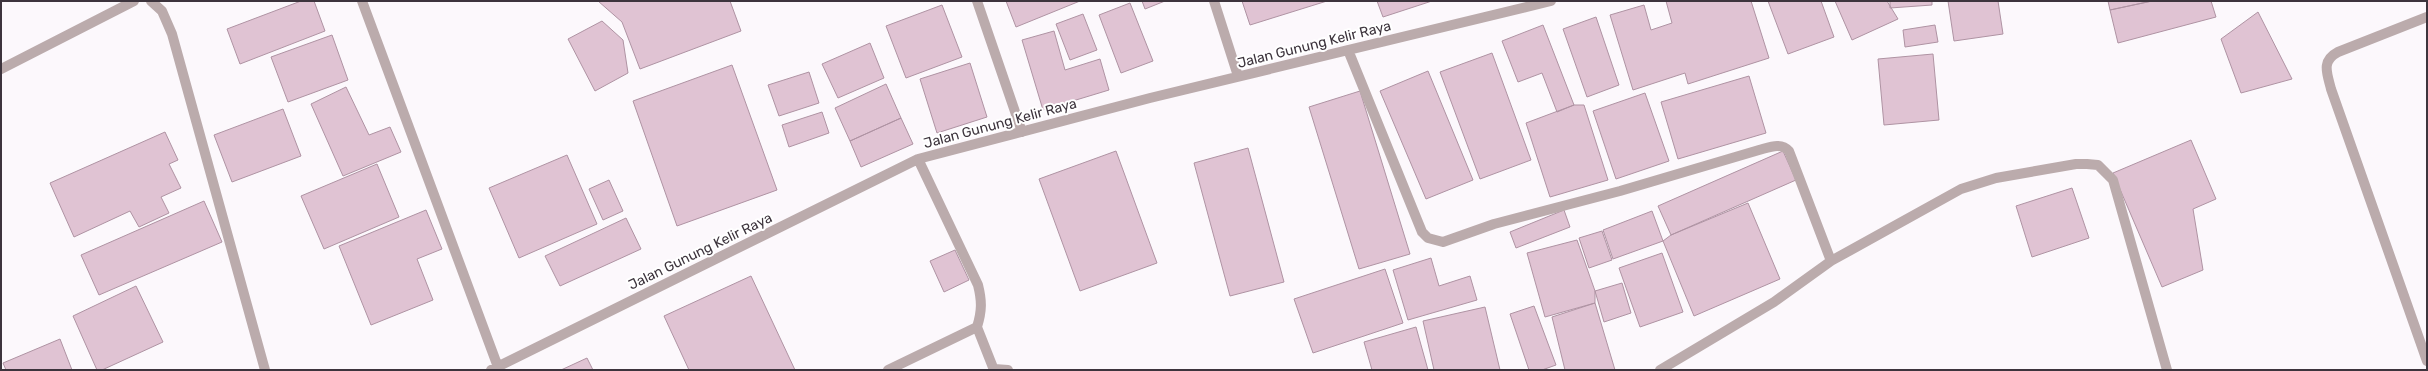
<svg xmlns="http://www.w3.org/2000/svg" width="2428" height="371" viewBox="0 0 2428 371" font-family="Rubik,sans-serif">
	<style>
		.building { fill: #e0c3d3; stroke: #af93a3 }
		.lines { fill: none; stroke-linecap: round; stroke-linejoin: round }
		.minor { stroke: #bbabac; stroke-width: 10 }
		.labels { text-anchor: middle; stroke-width: 4; stroke-linejoin: round; paint-order: stroke }
		.street-label { font-size: 14px; fill: #3d343d; stroke: #fff }
	</style>
	<rect width="100%" height="100%" fill="#fcf8fc"/>
	<path class="building" d="M301 1H314L325 31 240 64 227 29Z
		M598 1H730L741 31 640 69 622 22Z
		M1006 1H1080L1016 27Z
		M1142 1H1165L1145 9Z
		M1242 1H1327L1250 25Z
		M1377 1H1432L1383 17Z
		M1666 1H1751L1769 58 1688 84 1685 73 1633 90 1610 15 1644 5 1651 30 1672 23Z
		M1768 1H1821L1834 37 1788 54Z
		M1835 1H1887L1898 19 1852 40Z
		M1890 1H1932V5L1890 8Z
		M1948 1H1998L2003 34 1954 41Z
		M2108 1H2152L2110 10Z
		M2152 1H2211L2216 17 2118 43 2110 10Z
		M1130 3 1153 61 1121 73 1099 15Z
		M942 5 962 57 906 78 886 26Z
		M2258 12 2292 79 2241 93 2221 39Z
		M1083 14 1097 50 1070 60 1056 24Z
		M1596 17 1619 85 1587 97 1563 29Z
		M602 21 623 40 628 73 595 91 568 39Z
		M1543 25 1574 105 1557 112 1542 73 1518 82 1502 41Z
		M1935 25 1938 42 1905 47 1903 30Z
		M1054 31 1065 70 1100 59 1109 90 1043 110 1022 40Z
		M332 35 348 80 288 102 271 57Z
		M870 43 884 78 838 98 822 64Z
		M1492 53 1531 160 1480 179 1440 72Z
		M1933 54 1939 120 1884 125 1878 59Z
		M970 63 987 117 937 133 920 79Z
		M732 65 777 190 677 226 633 101Z
		M1428 71 1473 180 1426 199 1380 91Z
		M809 72 819 103 779 116 768 85Z
		M1749 76 1766 133 1678 159 1661 102Z
		M886 84 901 118 850 141 835 108Z
		M346 87 369 135 390 127 401 152 343 176 311 104Z
		M1360 91 1410 254 1359 269 1309 107Z
		M1645 93 1669 161 1616 179 1593 111Z
		M1574 105H1584L1608 180 1550 197 1526 123Z
		M283 109 301 156 232 182 214 135Z
		M822 112 829 133 789 147 782 125Z
		M901 118 913 144 861 167 850 141Z
		M165 132 178 160 169 164 181 188 161 197 169 213 139 227 130 211 74 237 50 183Z
		M2191 140 2216 199 2193 209 2203 270 2162 287 2113 173Z
		M1248 148 1284 282 1230 296 1194 163Z
		M1116 151 1157 263 1080 291 1039 179Z
		M1783 151 1796 180 1671 235 1658 206Z
		M567 155 597 224 519 258 489 188Z
		M377 164 399 217 324 249 301 196Z
		M609 180 623 211 603 220 589 189Z
		M2072 188 2089 238 2032 257 2016 206Z
		M204 201 222 242 99 295 81 255Z
		M1748 203 1780 279 1694 316 1663 241 1671 235Z
		M426 210 442 249 417 259 433 300 371 325 339 246Z
		M1564 210 1570 227 1516 248 1510 232Z
		M1652 211 1663 241 1613 259 1603 230Z
		M626 218 641 249 560 286 545 256Z
		M1602 231 1612 260 1589 268 1579 238Z
		M1577 240 1595 291V303L1545 317 1527 253Z
		M955 250 969 280 944 292 930 261Z
		M1662 253 1683 312 1640 327 1619 268Z
		M1431 258 1439 286 1470 276 1477 300 1408 320 1393 270Z
		M1385 269 1403 323 1313 353 1294 299Z
		M751 276 795 370H689L664 316Z
		M1622 283 1631 313 1604 322 1595 291Z
		M136 286 163 342 102 370H97L73 316Z
		M1595 303 1615 370H1565L1552 317Z
		M1534 306 1556 365 1542 370H1529L1510 314Z
		M1485 307 1500 370H1434L1423 321Z
		M1416 327 1428 370H1372L1364 342Z
		M60 339 72 370H6L3 363Z
		M587 358 593 370H561Z"/>
	<g class="lines">
		<path class="minor" d="M151 1 162 11 172 34 265 370
			M362 1 498 367
			M977 1 1022 132
			M1214 1 1238 76
			M2427 17 2338 52C2321 61 2327 73 2331 89L2427 361
			M1348 50 1422 232 1428 238 1443 242 1494 224 1620 191 1759 150C1770 147 1781 142 1789 151L1831 261 1774 302 1660 370
			M1 69 134 1
			M1831 261 1961 189 1996 178 2076 164H2087L2098 165 2113 180 2167 370
			M977 327 994 370
			M994 369 1008 370
			M491 370 918 159 1150 98 1551 1
			M888 370 977 327C982 311 982 301 978 285L918 159"/>
	</g>
	<g class="labels">
		<g class="street-label">
			<text transform="translate(1314 44) rotate(-14)" y="5">Jalan Gunung Kelir Raya</text>
			<text transform="translate(1000 123) rotate(-15)" y="5">Jalan Gunung Kelir Raya</text>
			<text transform="translate(700 251) rotate(-26)" y="5">Jalan Gunung Kelir Raya</text>
		</g>
	</g>
	<rect width="2428" height="371" fill="none" stroke="#3d343d" stroke-width="4"/>
</svg>
